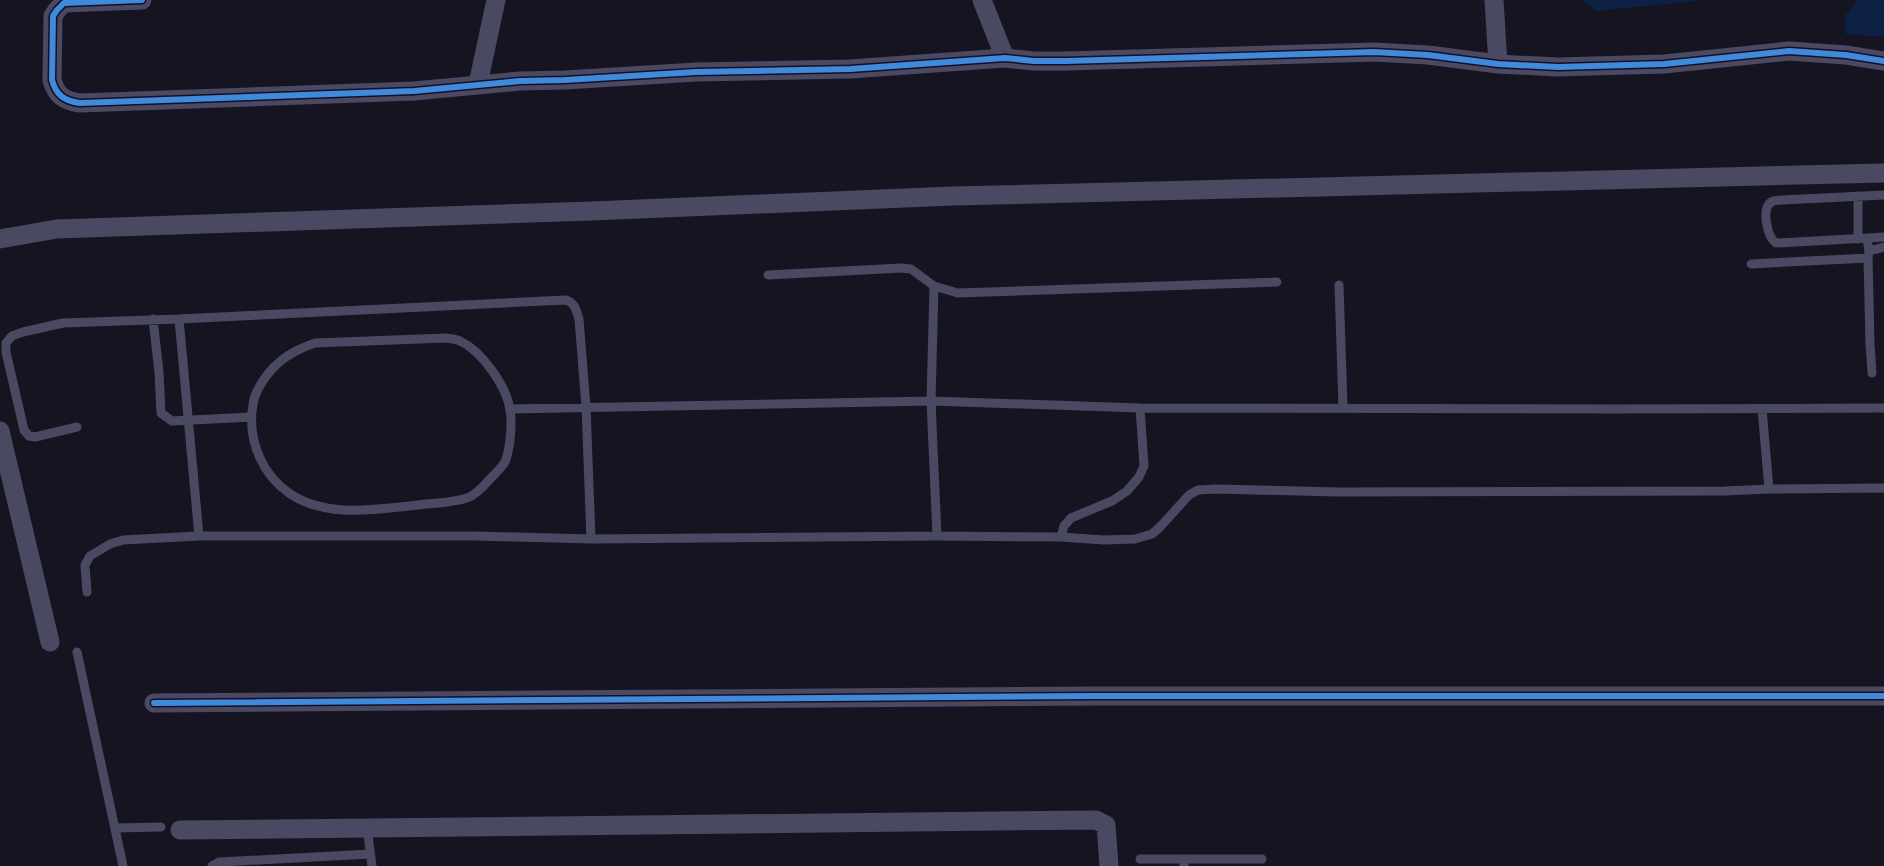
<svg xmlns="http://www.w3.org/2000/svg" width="1884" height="866" viewBox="0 0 1884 866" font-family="'Sofia Sans Condensed',sans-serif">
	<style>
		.water { fill: #0d2144 }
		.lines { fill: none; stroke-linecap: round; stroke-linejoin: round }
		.service { stroke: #4a4962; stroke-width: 9 }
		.minor { stroke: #4a4962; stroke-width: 19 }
		.cycleway-casing { stroke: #130f26; stroke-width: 9 }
		.cycleway { stroke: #408adc; stroke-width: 6 }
	</style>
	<rect width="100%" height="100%" fill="#161421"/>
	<path class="water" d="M1582 0H1706L1596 11Z
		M1858 0H1884V37L1846 34 1845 16Z"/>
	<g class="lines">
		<path class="service" d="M1858 196V239
			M1867 238 1884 237
			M1869 251 1867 238 1776 243C1767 237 1762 210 1770 203 1773 200 1778 200 1782 200L1884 195
			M1751 264 1868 258
			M768 275 901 268 911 269 934 286
			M1339 285 1343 408
			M153 319 159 372 161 413 172 421 252 417
			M179 319 566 300C575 303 576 310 579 319L586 407 591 539
			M446 338C450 339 456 339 460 341 482 351 507 387 510 410 512 419 511 430 510 440 509 447 508 455 505 462 501 468 495 474 490 479 484 486 476 495 467 498 452 503 434 503 418 505 377 509 326 519 289 493 263 475 249 443 252 411 253 407 253 401 255 396 266 369 287 352 315 343Z
			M1872 373 1870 344 1868 258 1869 251 1884 247
			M510 409 931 401 1140 408 1614 409 1884 408
			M1762 409 1769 489
			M77 427 35 437 29 436 24 430 6 352V343L12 336 23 332 63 323 179 319 199 536
			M937 536 931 401 934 286 958 293 1277 282
			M1061 537 1064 526 1071 518 1112 501 1127 491 1139 477 1144 466 1140 408
			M87 592 85 565 90 556 110 544 123 540 199 536H476L591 539 937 536 1061 537 1104 540 1135 539 1152 534 1160 527 1189 495 1198 490 1217 489 1337 492 1725 491 1769 489 1884 488
			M77 652 123 866
			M367 827 372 866
			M115 828 161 827
			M1140 859H1184V866
			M1184 859H1262
			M212 866 219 862 370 854"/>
		<path class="minor" d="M142 0 64 3 57 10 53 16 52 80C56 95 64 101 80 103L414 91 520 81 565 80 696 72 850 69 1005 58 1034 61H1066L1374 52 1428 55 1498 64 1558 67 1664 64 1789 51 1846 55 1884 61
			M982 0 1005 58
			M1494 0 1498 64
			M478 84 496 0
			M0 239 57 229 592 211 953 196 1884 173
			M0 431 50 642
			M154 703 1094 696H1884
			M180 830 1096 820 1106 825 1109 866"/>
		<defs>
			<path id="cycleway" d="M142 0 64 3 57 10 53 16 52 80C56 95 64 101 80 103L414 91 520 81 565 80 696 72 850 69 1005 58 1034 61H1066L1374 52 1428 55 1498 64 1558 67 1664 64 1789 51 1846 55 1884 61
				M154 703 1094 696H1884"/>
		</defs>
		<use href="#cycleway" class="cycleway-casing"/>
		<use href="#cycleway" class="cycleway"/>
	</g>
</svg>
